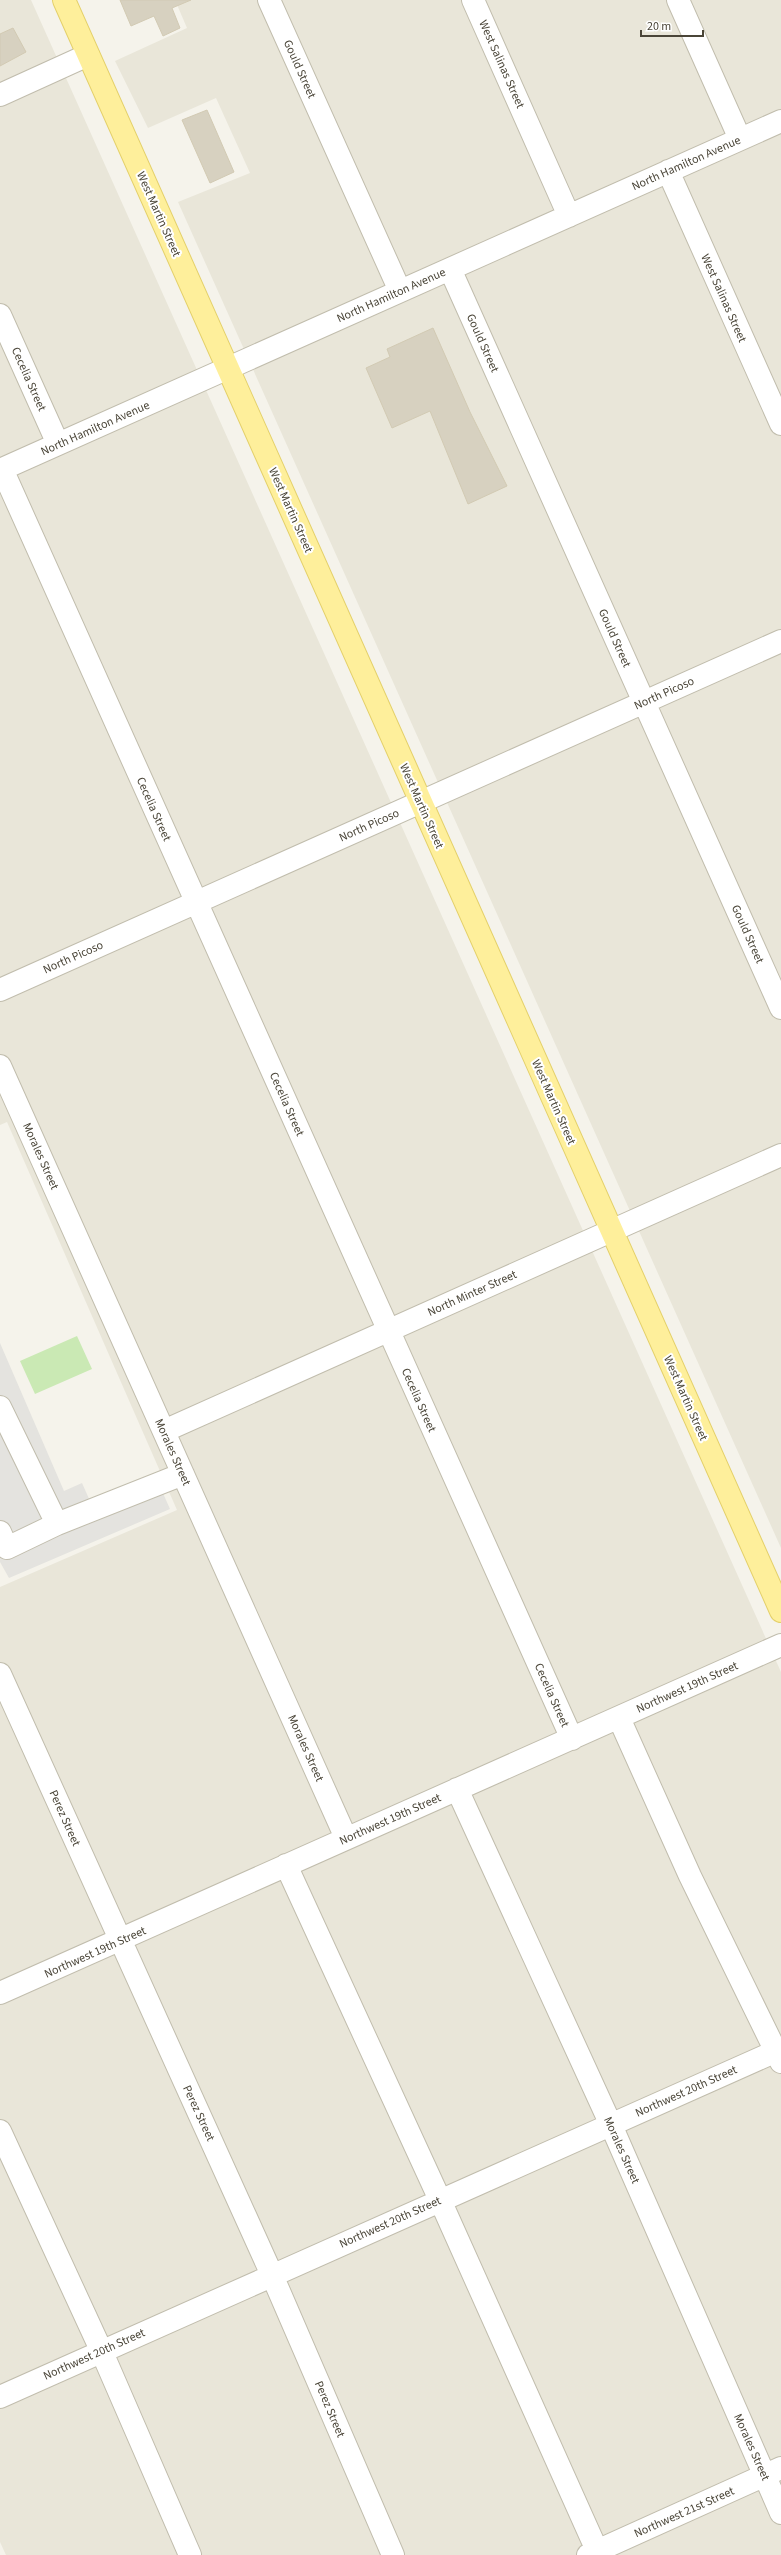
<svg xmlns="http://www.w3.org/2000/svg" width="781" height="2555" viewBox="0 0 781 2555" font-family="'Source Sans 3',sans-serif">
	<style>
		.residential { fill: #e9e6d9 }
		.green { fill: #cae9b4 }
		.parking { fill: #e4e3df }
		.building { fill: #d7d1c0; stroke: #d2cab3 }
		.lines { fill: none; stroke-linecap: round; stroke-linejoin: round }
		.minor-casing { stroke: #c1bdad; stroke-width: 24 }
		.major-casing { stroke: #e4d06a; stroke-width: 24 }
		.minor { stroke: #fff; stroke-width: 22 }
		.major { stroke: #feef9b; stroke-width: 22 }
		.labels { text-anchor: middle; stroke-width: 4; stroke-linejoin: round; paint-order: stroke }
		.street-label { font-size: 12px; fill: #4a4538; stroke: #fff }
	</style>
	<rect width="100%" height="100%" fill="#f5f3eb"/>
	<path class="residential" d="M0 0H31L781 1672V2555H6L0 2542V1587L177 1510 7 1122 0 1125Z
		M175 0H781V1548L178 202 250 173 216 98 148 128 115 61 187 28Z"/>
	<path class="green" d="M77 1336 92 1369 35 1394 20 1361Z"/>
	<path class="parking" d="M0 1343 64 1491 82 1483 90 1501 154 1473 170 1509 9 1578 0 1562Z"/>
	<path class="building" d="M120 0H191L172 8 180 28 163 36 154 16 131 26Z
		M13 28 26 52 0 66V34Z
		M207 110 234 172 210 183 182 120Z
		M433 328 470 412 507 486 468 504 430 411 392 428 366 368 390 357 387 349Z"/>
	<g class="lines">
		<defs>
			<path id="minor" d="M269 0 400 291
				M473 0 569 216
				M678 0 740 139
				M0 95 88 55
				M668 171 781 424
				M450 269 781 1008
				M0 315 58 444
				M2 469 572 1739
				M0 470 781 121
				M0 990 781 641
				M0 1066 346 1838
				M0 1407 57 1524 7 1548 0 1532
				M164 1431 781 1155
				M57 1524 183 1474
				M0 1674 272 2275 393 2555
				M619 1718 690 1876 781 2062
				M457 1789 611 2125 781 2513
				M286 1865 440 2200 599 2555
				M0 1993 781 1645
				M0 2131 101 2350 190 2555
				M0 2397 781 2049
				M588 2555 781 2468"/>
			<path id="major" d="M64 0 781 1611"/>
		</defs>
		<use href="#minor" class="minor-casing"/>
		<use href="#major" class="major-casing"/>
		<use href="#minor" class="minor"/>
		<use href="#major" class="major"/>
	</g>
	<g class="labels">
		<g class="street-label">
			<text transform="translate(502 64) rotate(66)" y="4">West Salinas Street</text>
			<text transform="translate(300 69) rotate(66)" y="4">Gould Street</text>
			<text transform="translate(686 163) rotate(-24)" y="4">North Hamilton Avenue</text>
			<text transform="translate(159 214) rotate(66)" y="4">West Martin Street</text>
			<text transform="translate(391 295) rotate(-24)" y="4">North Hamilton Avenue</text>
			<text transform="translate(724 298) rotate(66)" y="4">West Salinas Street</text>
			<text transform="translate(483 343) rotate(66)" y="4">Gould Street</text>
			<text transform="translate(29 379) rotate(66)" y="4">Cecelia Street</text>
			<text transform="translate(95 428) rotate(-24)" y="4">North Hamilton Avenue</text>
			<text transform="translate(291 510) rotate(66)" y="4">West Martin Street</text>
			<text transform="translate(615 638) rotate(66)" y="4">Gould Street</text>
			<text transform="translate(664 693) rotate(-24)" y="4">North Picoso</text>
			<text transform="translate(422 806) rotate(66)" y="4">West Martin Street</text>
			<text transform="translate(154 809) rotate(66)" y="4">Cecelia Street</text>
			<text transform="translate(369 825) rotate(-24)" y="4">North Picoso</text>
			<text transform="translate(748 934) rotate(66)" y="4">Gould Street</text>
			<text transform="translate(73 957) rotate(-24)" y="4">North Picoso</text>
			<text transform="translate(554 1102) rotate(66)" y="4">West Martin Street</text>
			<text transform="translate(287 1104) rotate(66)" y="4">Cecelia Street</text>
			<text transform="translate(41 1156) rotate(66)" y="4">Morales Street</text>
			<text transform="translate(472 1293) rotate(-24)" y="4">North Minter Street</text>
			<text transform="translate(686 1398) rotate(66)" y="4">West Martin Street</text>
			<text transform="translate(419 1400) rotate(66)" y="4">Cecelia Street</text>
			<text transform="translate(173 1452) rotate(66)" y="4">Morales Street</text>
			<text transform="translate(687 1687) rotate(-24)" y="4">Northwest 19th Street</text>
			<text transform="translate(552 1695) rotate(66)" y="4">Cecelia Street</text>
			<text transform="translate(306 1748) rotate(66)" y="4">Morales Street</text>
			<text transform="translate(65 1818) rotate(66)" y="4">Perez Street</text>
			<text transform="translate(390 1819) rotate(-24)" y="4">Northwest 19th Street</text>
			<text transform="translate(95 1952) rotate(-24)" y="4">Northwest 19th Street</text>
			<text transform="translate(686 2091) rotate(-24)" y="4">Northwest 20th Street</text>
			<text transform="translate(199 2113) rotate(65)" y="4">Perez Street</text>
			<text transform="translate(622 2150) rotate(66)" y="4">Morales Street</text>
			<text transform="translate(390 2222) rotate(-24)" y="4">Northwest 20th Street</text>
			<text transform="translate(94 2354) rotate(-24)" y="4">Northwest 20th Street</text>
			<text transform="translate(330 2409) rotate(67)" y="4">Perez Street</text>
			<text transform="translate(752 2447) rotate(66)" y="4">Morales Street</text>
			<text transform="translate(684 2512) rotate(-24)" y="4">Northwest 21st Street</text>
		</g>
	</g>
	<path d="M641 30v6h62v-6" fill="none" stroke="#4a4538" stroke-width="2"/>
	<text x="647" y="30" font-size="12" fill="#4a4538" stroke="#ffffff" stroke-width="3" paint-order="stroke">20 m</text>
</svg>
